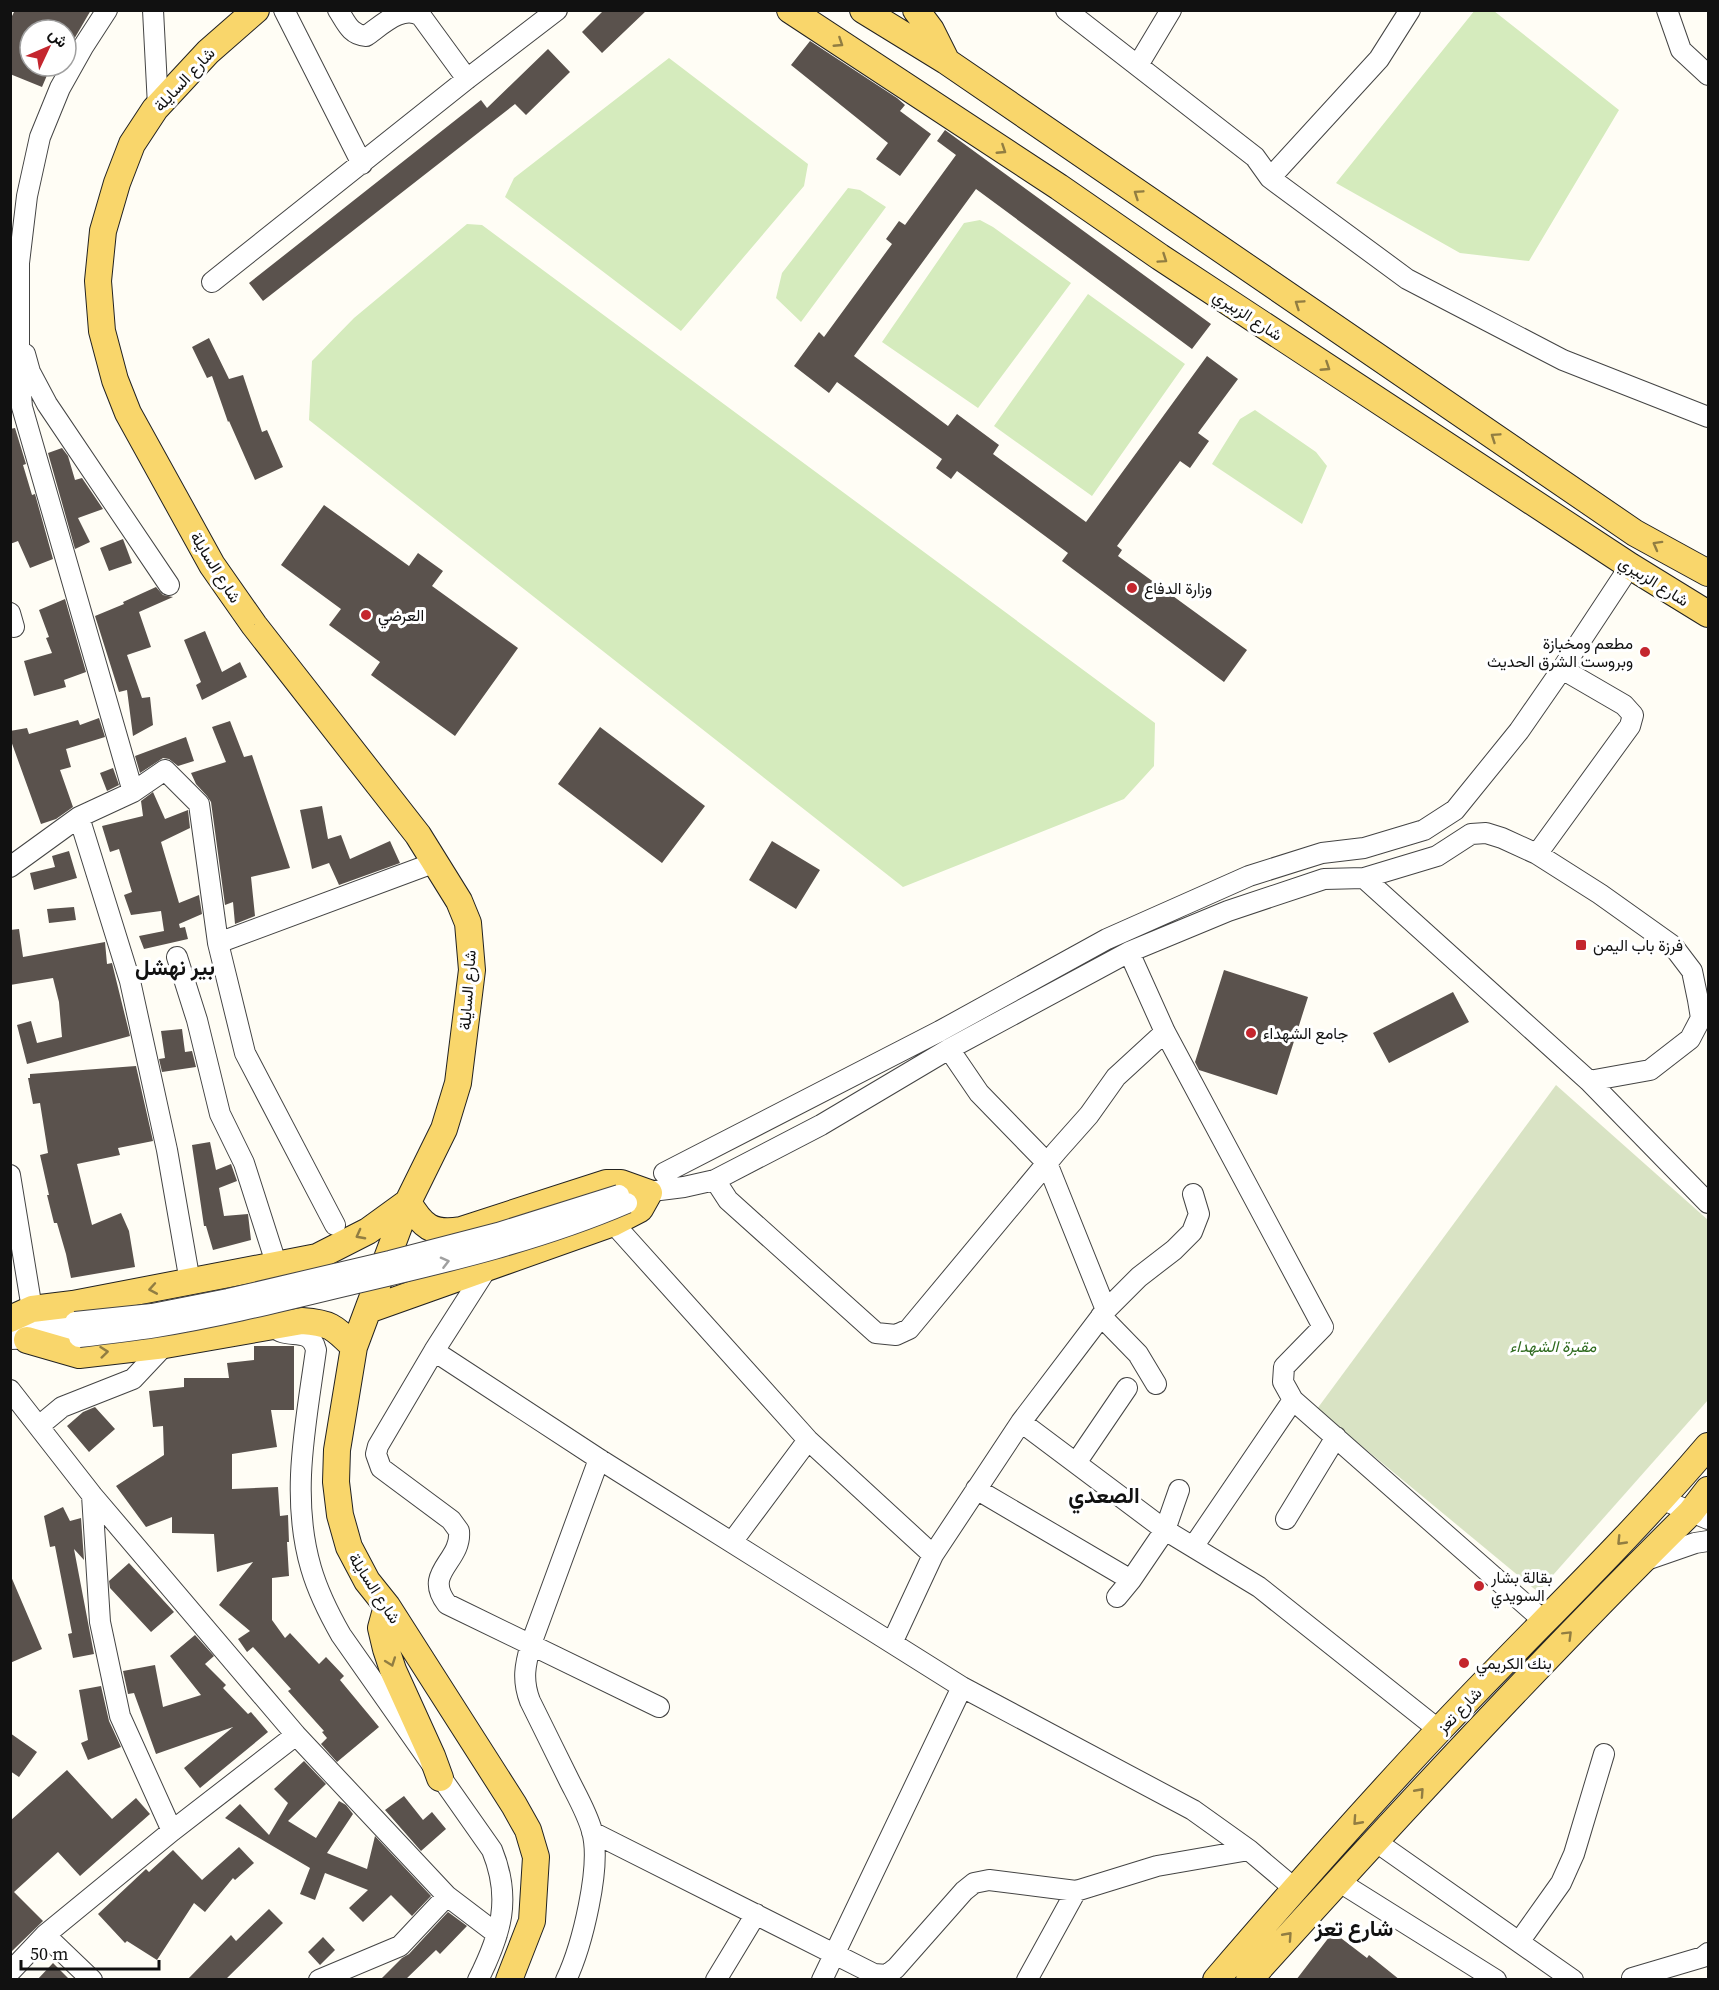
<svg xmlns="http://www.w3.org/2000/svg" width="1719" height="1990" viewBox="0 0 1719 1990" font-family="'Source Serif 4',Vazirmatn,serif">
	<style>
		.green { fill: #d5ebbd }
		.cemetery { fill: #d9e3c4 }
		.building { fill: #5a524d }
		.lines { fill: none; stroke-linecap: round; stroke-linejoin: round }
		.minor-casing { stroke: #444; stroke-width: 22 }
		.major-casing { stroke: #222; stroke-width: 28 }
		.minor { stroke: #fff; stroke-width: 20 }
		.major { stroke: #f9d66b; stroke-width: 26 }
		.minor-bridge-casing { stroke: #444; stroke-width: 22; stroke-linecap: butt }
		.minor-bridge { stroke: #fff; stroke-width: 20 }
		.oneway { stroke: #917d42 }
		.oneway2 { stroke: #a0a0a0 }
		.poi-dot { fill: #c4262e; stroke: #fff; stroke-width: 2 }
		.labels { text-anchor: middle; stroke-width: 6; stroke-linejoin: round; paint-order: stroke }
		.street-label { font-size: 16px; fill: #111; stroke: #fff }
		.poi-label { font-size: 16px; fill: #111; stroke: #fff; text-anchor: start }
		.park-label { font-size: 16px; font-style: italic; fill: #2f6b1f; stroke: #fff }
		.district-label { font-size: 22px; font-weight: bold; fill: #111; stroke: #fff }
	</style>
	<rect width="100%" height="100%" fill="#fffdf5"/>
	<path class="green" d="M1475 10 1494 11 1619 110 1529 261 1460 253 1336 183Z
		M669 58 808 164 804 186 681 331 505 197 514 178Z
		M848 188 860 190 886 207 801 322 776 298 782 273Z
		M980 220 993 227 1071 283 978 408 882 342 964 223Z
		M467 224 482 225 1155 723 1154 766 1124 799 903 887 309 420 312 361 354 318Z
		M1088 294 1185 364 1092 496 994 426Z
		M1255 410 1316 452 1327 466 1302 524 1212 464 1240 419Z"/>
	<path class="cemetery" d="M1556 1085 1708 1220V1400L1538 1592 1317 1409Z"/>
	<path class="building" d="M15 10H91L66 53V30H30V66H51L42 87 10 74V20Z
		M604 10H647L602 53 582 32Z
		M810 41 897 98 905 105 900 111 931 134 900 176 876 159 888 143 791 65Z
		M548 49 570 72 526 115 515 104 263 301 249 283 481 100 487 108Z
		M945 130 1211 324 1192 349 976 189 854 356 948 426 957 414 999 445 993 454 1086 522 1207 356 1238 379 1198 433 1209 441 1190 468 1180 461 1117 546 1122 550 1118 556 1247 650 1224 682 1062 561 1068 553 957 471 951 479 936 468 942 459 837 382 829 393 794 366 819 332 824 337 892 244 886 239 899 221 905 225 956 155 937 141Z
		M209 338 229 379 243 375 262 432 267 430 283 467 255 480 229 421 228 422 212 376 207 378 192 347Z
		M15 428 26 464 23 465 32 495 35 494 53 559 30 568 18 541 10 544V429Z
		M62 448 68 456 75 480 82 478 103 509 78 518 90 542 75 549 48 453Z
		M324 505 409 566 418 553 443 571 432 586 518 648 455 736 371 675 380 662 329 625 341 609 281 565Z
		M123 539 132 563 109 571 100 548Z
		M156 587 163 595 173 597 139 612 151 647 127 655 142 698 150 697 153 725 133 736 127 690 119 692 95 616 124 604 123 602Z
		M65 599 86 672 64 680 66 687 34 696 24 661 52 653 46 638 49 637 39 610Z
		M205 631 222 672 240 662 247 677 202 700 196 685 201 682 184 640Z
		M99 718 105 737 66 749 71 767 60 770 73 807 56 819 41 824 10 738V731L27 728 29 734 78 720 80 725Z
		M230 721 244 757 252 755 290 868 251 877 255 916 235 924 233 902 225 905 211 802 207 796 196 784 191 773 226 762 212 727Z
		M600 727 705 806 662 863 558 784Z
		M186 737 194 761 178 766 169 759 163 758 140 773 135 756Z
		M113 768 119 785 107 791 100 773Z
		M153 792 165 819 188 810 190 828 161 842 179 903 199 895 202 914 179 924 180 928 185 927 188 939 144 949 139 936 164 931 161 911 131 915 124 895 132 892 119 849 110 852 102 826 143 816 141 801Z
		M322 806 328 839 341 835 350 859 390 841 400 863 339 885 329 863 312 869 300 810Z
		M772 841 820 870 796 909 749 880Z
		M69 851 77 878 34 890 30 873 55 867 52 856Z
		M74 907 76 920 49 923 47 909Z
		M19 929 23 957 105 942 107 964 112 963 130 1036 27 1064 17 1025 31 1021 37 1043 62 1037 59 1002 53 978 10 985V930Z
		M1224 970 1308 997 1277 1095 1199 1070 1195 1062Z
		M1453 992 1469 1022 1389 1063 1373 1033Z
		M182 1029 185 1052 192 1051 196 1067 162 1072 159 1059 165 1058 161 1031Z
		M136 1066 153 1141 118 1148 120 1155 77 1164 92 1225 121 1213 129 1231 135 1267 71 1278 66 1254 57 1223H54L47 1195H49L40 1155 48 1153 40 1103 33 1104 28 1078H30V1074Z
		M210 1142 216 1170 231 1164 237 1181 219 1188 224 1216 248 1214 251 1240 213 1250 206 1226H204L192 1145Z
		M254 1346H294V1410H271L277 1447 232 1454V1489L278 1487 280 1516 288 1515 289 1542H287L289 1576 272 1578V1620L285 1638 290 1633 319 1664 326 1657 344 1676 340 1680 379 1727 337 1762 321 1744 327 1738 322 1732 324 1731 288 1691 291 1689 253 1647 247 1652 238 1639 250 1631 219 1605 253 1562 217 1572 214 1534 172 1533V1517L146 1527 116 1486 164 1455 163 1426 153 1427 149 1391 184 1387V1378H229L227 1363 254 1360Z
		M95 1407 115 1429 89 1452 67 1426 83 1412Z
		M63 1507 70 1521 81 1518 84 1560 74 1549 94 1654 73 1658 68 1634 72 1633 55 1546 50 1547 44 1516Z
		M129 1563 174 1612 151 1632 110 1588 109 1581Z
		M10 1574 42 1649 10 1663Z
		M195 1635 214 1656 205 1664 226 1685 223 1688 248 1714 251 1712 268 1732 200 1788 184 1768 233 1727 156 1754 134 1693 128 1694 123 1671 155 1665 163 1707 201 1695 170 1656Z
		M101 1686 109 1721 121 1747 88 1760 81 1743 88 1740 79 1690Z
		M10 1733 37 1752 19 1777 10 1771Z
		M304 1761 326 1784 288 1821 316 1838 339 1801 346 1805 353 1814 327 1853 367 1869 375 1836 431 1896 412 1916 391 1895 363 1922 349 1908 368 1890 325 1873 315 1900 300 1894 310 1868 225 1818 240 1804 269 1835 288 1803 274 1789Z
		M67 1770 112 1819 136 1798 150 1814 80 1876 58 1852 14 1892 43 1921 10 1953V1821Z
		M404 1796 423 1820 432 1812 446 1829 421 1851 385 1810Z
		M239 1847 254 1863 235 1880 233 1878 205 1912 194 1903 157 1960 127 1941 125 1943 98 1914 146 1869 149 1872 173 1850 202 1880Z
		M269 1909 283 1923 225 1980H187L231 1935 236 1941Z
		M448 1912 467 1926 440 1954 436 1950 405 1980H380L402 1958 409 1954Z
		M1333 1932 1367 1958 1369 1955 1400 1980H1296Z
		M323 1937 335 1950 320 1965 308 1952Z
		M53 1963 70 1980H37Z"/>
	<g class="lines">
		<defs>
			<path id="minor" d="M107 10 83 47 60 88 40 137 27 196 19 263V371L22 407 133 792
				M153 10 158 106
				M284 10 362 164
				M338 10C346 22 350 35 366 36 381 26 402 4 421 16L467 79
				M1066 10 1255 157 1270 178 1407 279 1563 360 1708 417
				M1667 10 1681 50 1708 75
				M1138 65 1171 10
				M1270 178 1379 59 1410 10
				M212 282 467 79 557 10
				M25 354 30 372 47 404 169 585
				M10 613 14 627
				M79 817 130 981 167 1150 190 1282
				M1537 854 1630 726 1633 715 1624 705 1562 669 1630 566
				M10 867 79 817 133 792 165 770 199 804 218 943 245 1053 335 1225
				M1364 878 1437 856 1471 834 1486 833 1502 838 1537 854 1600 894 1673 946 1692 971 1698 1000 1701 1018 1690 1039 1650 1070 1589 1081
				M218 943 436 862
				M1129 952 1165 1032 1323 1327 1284 1367 1283 1382 1293 1400 1544 1621
				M177 957 197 1020 220 1114 244 1163 277 1266
				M949 1049 979 1093 1047 1163 1106 1310
				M664 1173 940 1031 1107 939 1249 876 1322 853 1364 848 1424 830 1455 810 1519 731 1562 669
				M10 1175 32 1309
				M715 1180 728 1200 876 1333 896 1335 909 1329 1057 1151 1089 1115 1116 1077 1165 1032
				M636 1193 684 1187 715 1180 821 1125 949 1049 1129 952 1228 911 1324 879 1364 878 1589 1081 1708 1203
				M613 1223 808 1440 933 1555
				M487 1268 434 1351 378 1446 376 1454 381 1468 451 1520 459 1531C462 1562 422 1572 447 1604L659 1707
				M1101 1316 1138 1354 1156 1384
				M274 1327C287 1341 310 1325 316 1350 306 1423 290 1496 311 1568 318 1592 329 1614 341 1635L492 1850C512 1899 501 1934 478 1980
				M24 1328 75 1322
				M10 1339 79 1337
				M434 1351 599 1459 962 1687 1193 1810 1249 1850 1295 1889
				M10 1390 92 1495 296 1735 447 1896 497 1934
				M1021 1422 1165 1530 1259 1587 1439 1730
				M39 1426 62 1407 133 1379 165 1345
				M1076 1463 1127 1388
				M976 1489 1131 1580
				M92 1495 100 1622 120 1716 172 1831
				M1661 1499 1708 1519
				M1286 1519 1336 1437
				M732 1542 808 1440
				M1193 1547 1293 1400
				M1646 1560 1695 1543 1708 1541
				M1117 1597 1131 1580 1165 1530 1179 1490
				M892 1643 933 1555 1021 1422 1106 1310 1139 1277 1174 1250 1192 1232 1199 1214 1193 1194
				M592 1832 874 1974 887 1975 896 1968 964 1891 974 1883 989 1880 1076 1891 1157 1866 1249 1850
				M1375 1841 1573 1980
				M1338 1881 1496 1980
				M45 1935 92 1980
				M1519 1942 1561 1883 1574 1854 1604 1754
				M10 1972 45 1935 172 1831 296 1735
				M1632 1978 1703 1957 1708 1953
				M319 1980 400 1946 447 1896
				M566 1980C582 1946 602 1866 592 1831 587 1813 577 1796 569 1780 556 1754 543 1727 530 1701 522 1680 525 1665 531 1644L599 1459
				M716 1980 756 1914
				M822 1980 962 1687
				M1027 1980 1076 1891"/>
			<path id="major" d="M256 10 208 52 155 109 132 144 117 183 103 231 98 281 102 331 115 380 128 413 212 565 254 625 418 835 459 901 468 923 472 970 458 1083 444 1129 408 1202 354 1347 337 1450 336 1482 340 1515 349 1547 367 1581 387 1606 514 1805 528 1830 536 1857 532 1921 509 1980
				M790 10 1059 187 1160 257 1630 566 1708 614
				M863 10 946 61 1635 533 1708 573
				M916 10 931 30 946 60
				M368 1310 613 1223 640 1209 649 1193 621 1183H606L461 1230C432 1235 422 1226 408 1202
				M10 1319 32 1309 73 1304 317 1257 368 1231 408 1202
				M27 1340 79 1355 165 1345 302 1321C331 1323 334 1327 354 1347
				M387 1606 381 1628 386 1649 393 1670 432 1756 440 1778
				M1216 1980C1289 1895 1363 1811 1440 1729 1529 1634 1624 1545 1708 1446
				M1249 1980C1393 1820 1538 1663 1691 1512L1708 1490"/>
		</defs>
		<use href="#minor" class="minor-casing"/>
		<use href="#major" class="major-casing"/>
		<use href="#minor" class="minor"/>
		<use href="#major" class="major"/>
		<defs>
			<path id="minor-bridge" d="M75 1322 152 1314 228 1299 390 1261 498 1233 619 1195
				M79 1337C105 1334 130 1331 156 1327 224 1316 290 1299 357 1283 448 1262 541 1240 627 1203"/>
		</defs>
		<use href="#minor-bridge" class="minor-bridge-casing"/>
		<use href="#minor-bridge" class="minor-bridge"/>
	</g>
	<defs><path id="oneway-chevron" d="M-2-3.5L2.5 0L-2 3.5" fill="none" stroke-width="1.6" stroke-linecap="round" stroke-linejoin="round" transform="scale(1.5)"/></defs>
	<g class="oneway">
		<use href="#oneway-chevron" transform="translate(839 43) rotate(33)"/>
		<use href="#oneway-chevron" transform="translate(1002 150) rotate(33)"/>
		<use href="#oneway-chevron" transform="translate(1138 194) rotate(-146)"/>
		<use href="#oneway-chevron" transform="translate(1163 259) rotate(34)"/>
		<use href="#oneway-chevron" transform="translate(1299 304) rotate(-146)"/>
		<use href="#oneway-chevron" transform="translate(1326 367) rotate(33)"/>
		<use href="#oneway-chevron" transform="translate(1495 437) rotate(-146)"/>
		<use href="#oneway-chevron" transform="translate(1657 545) rotate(-151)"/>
		<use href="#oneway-chevron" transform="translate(360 1235) rotate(152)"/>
		<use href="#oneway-chevron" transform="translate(153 1289) rotate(170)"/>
		<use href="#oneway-chevron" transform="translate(104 1352) rotate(-6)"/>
		<use href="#oneway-chevron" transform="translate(1621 1541) rotate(134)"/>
		<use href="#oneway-chevron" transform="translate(1568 1635) rotate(-45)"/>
		<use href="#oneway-chevron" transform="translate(391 1662) rotate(70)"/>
		<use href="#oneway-chevron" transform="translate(1420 1792) rotate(-48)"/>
		<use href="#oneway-chevron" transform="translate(1357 1821) rotate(132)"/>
		<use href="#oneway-chevron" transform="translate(1288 1936) rotate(-48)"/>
	</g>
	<use class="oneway2" href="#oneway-chevron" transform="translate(445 1262) rotate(-14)"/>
	<g class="poi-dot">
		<circle cx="1132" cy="588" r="6"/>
		<circle cx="366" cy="615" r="6"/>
		<circle cx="1645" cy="652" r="6"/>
		<rect x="1575" y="939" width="12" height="12" rx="3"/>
		<circle cx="1251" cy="1033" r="6"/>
		<circle cx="1479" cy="1586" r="6"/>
		<circle cx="1464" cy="1663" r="6"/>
	</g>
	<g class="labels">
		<g class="street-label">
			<text transform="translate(184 79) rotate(-47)" y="6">شارع السايلة</text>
			<text transform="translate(1248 315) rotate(33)" y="6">شارع الزبيري</text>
			<text transform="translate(216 567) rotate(58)" y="6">شارع السايلة</text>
			<text transform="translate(1654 581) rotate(32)" y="6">شارع الزبيري</text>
			<text transform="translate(467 990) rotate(-86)" y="6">شارع السايلة</text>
			<text transform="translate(375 1588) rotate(57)" y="6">شارع السايلة</text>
			<text transform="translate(1459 1710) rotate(-46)" y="6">شارع تعز</text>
		</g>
		<g class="poi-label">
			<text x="1144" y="594">وزارة الدفاع</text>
			<text x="378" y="621">العرضي</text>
			<text x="1633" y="649" text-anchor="end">مطعم ومخبازة<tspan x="1633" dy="18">وبروست الشرق الحديث</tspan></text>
			<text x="1593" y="951">فرزة باب اليمن</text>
			<text x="1263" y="1039">جامع الشهداء</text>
			<text x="1491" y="1583">بقالة بشار<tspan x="1491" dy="18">السويدي</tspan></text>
			<text x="1476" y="1669">بنك الكريمي</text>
		</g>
		<g class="park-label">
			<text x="1553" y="1352">مقبرة الشهداء</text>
		</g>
		<g class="district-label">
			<text x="175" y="975">بير نهشل</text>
			<text x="1104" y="1503">الصعدي</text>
			<text x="1354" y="1936">شارع تعز</text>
		</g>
	</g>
	<rect width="1719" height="1990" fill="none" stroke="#111111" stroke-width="24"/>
	<g transform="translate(48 48) rotate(46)"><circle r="28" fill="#ffffff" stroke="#a0a0a0" stroke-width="1.5"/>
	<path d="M0-4.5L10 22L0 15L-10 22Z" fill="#c4262e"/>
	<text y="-9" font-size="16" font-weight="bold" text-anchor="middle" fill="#111111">ش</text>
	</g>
	<path d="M21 1960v9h138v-9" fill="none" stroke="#111111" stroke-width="3"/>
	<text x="30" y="1960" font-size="18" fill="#111111" stroke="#ffffff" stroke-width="4.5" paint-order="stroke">50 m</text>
</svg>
